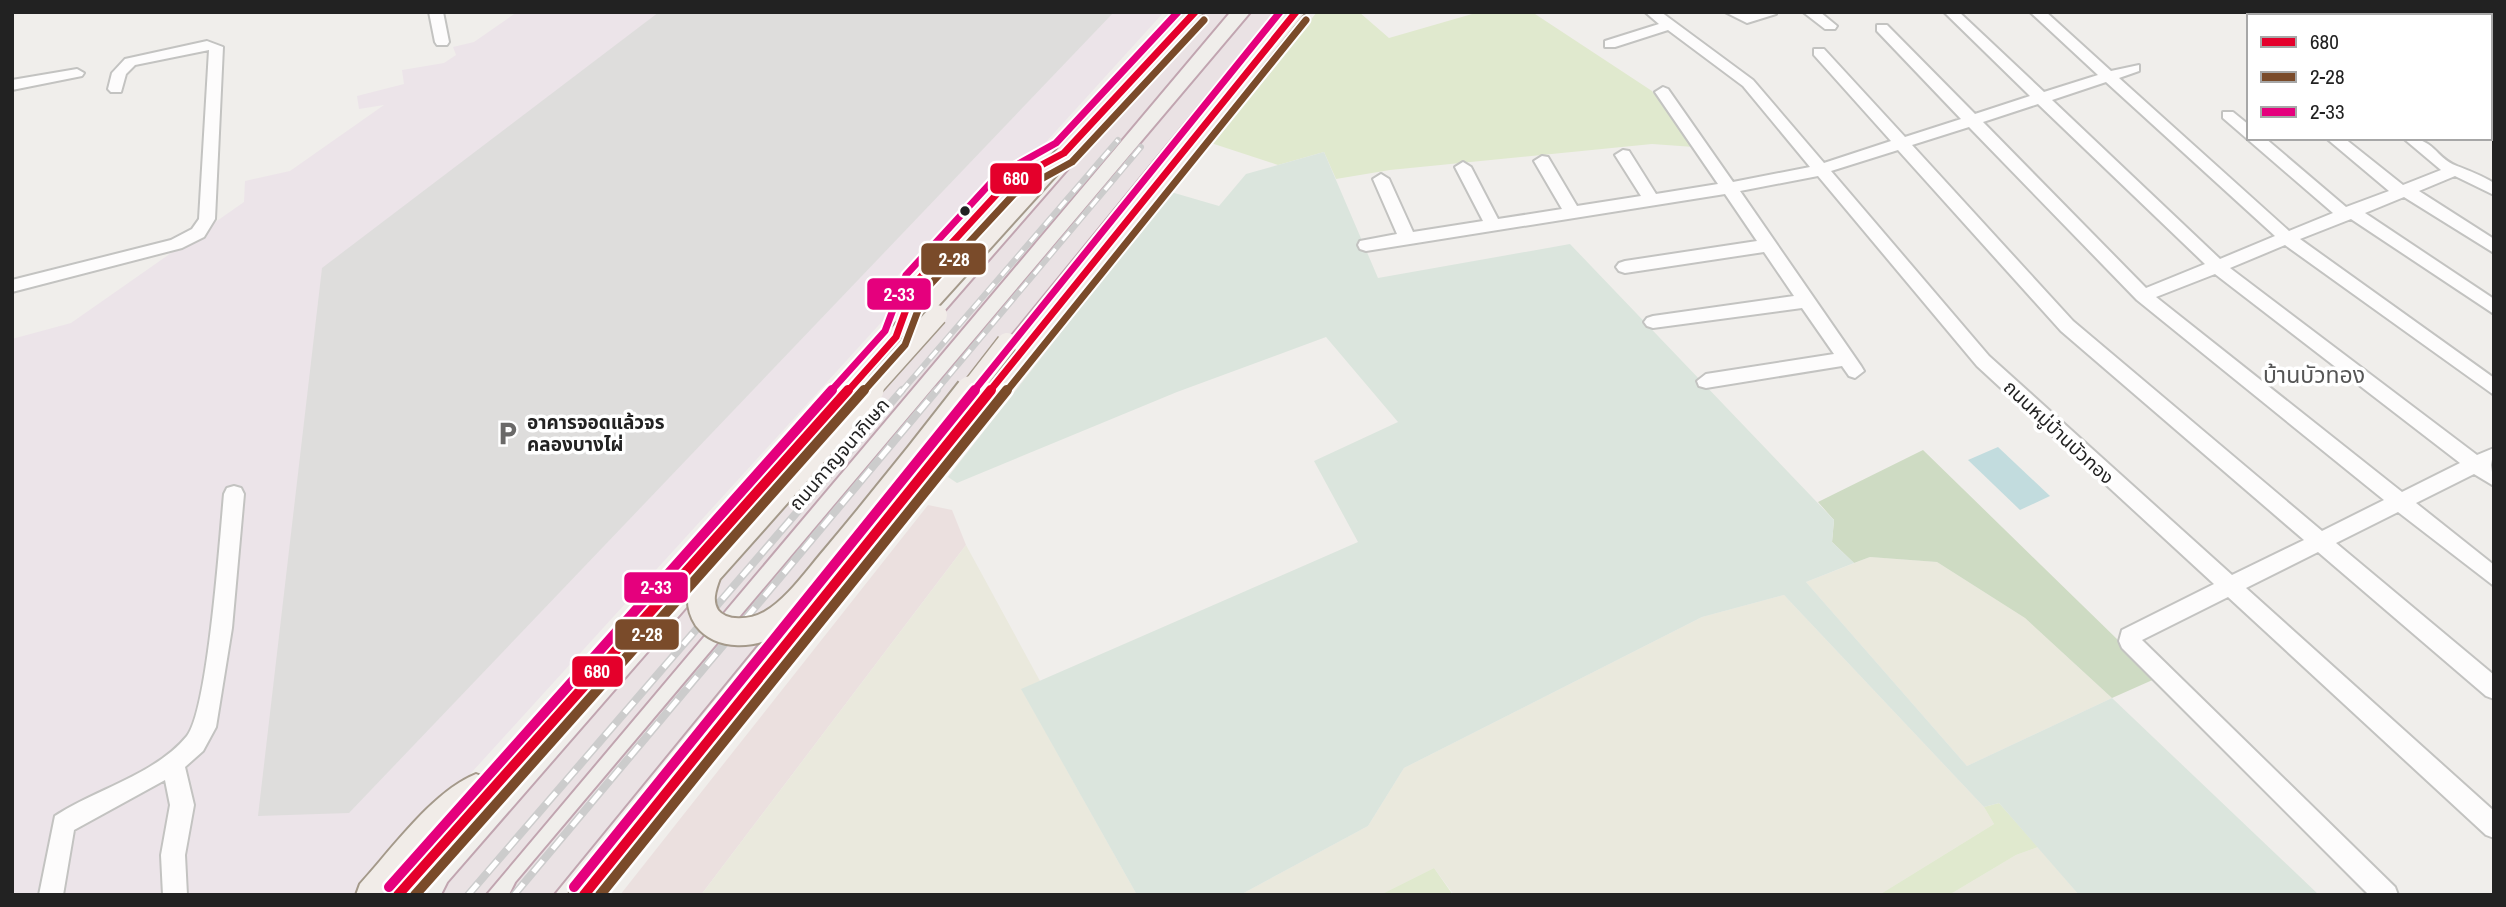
<svg xmlns="http://www.w3.org/2000/svg" width="2506" height="907" viewBox="0 0 2506 907" font-family="'Archivo Narrow','Noto Sans Thai',sans-serif">
	<style>
		.commercial { fill: #ebe0df }
		.industrial { fill: #ece4e9 }
		.farmland { fill: #eae9dd }
		.grass { fill: #e0e9ce }
		.forest { fill: #cedbc3 }
		.wetland { fill: #dbe5dd }
		.parking { fill: #dedddc }
		.water { fill: #c2dcde }
		.lines { fill: none; stroke-linecap: round; stroke-linejoin: round }
		.canal { fill: #c2dcde; fill-rule: evenodd }
		.minor-casing { stroke: #c3c3c1; stroke-width: 4 }
		.major-casing { stroke: #a4998a; stroke-width: 4 }
		.highway-casing { stroke: #c1a5b0; stroke-width: 4 }
		.minor { fill: #fdfcfc; fill-rule: evenodd }
		.major { fill: #f1ece8; fill-rule: evenodd }
		.highway { fill: #eae2e4; fill-rule: evenodd }
		.rail-far1-casing { stroke: #ccc; stroke-width: 6 }
		.rail-casing { stroke: #ccc; stroke-width: 8 }
		.rail-far1 { stroke: #fff; stroke-width: 3.5; stroke-dasharray: 11; stroke-linecap: butt }
		.rail { stroke: #fff; stroke-width: 5; stroke-dasharray: 15; stroke-linecap: butt }
		.major-bridge-far1-casing { stroke: #a4998a; stroke-width: 23; stroke-linecap: butt }
		.major-bridge-casing { stroke: #a4998a; stroke-width: 31; stroke-linecap: butt }
		.major-bridge-far1 { stroke: #f1ece8; stroke-width: 20 }
		.major-bridge { stroke: #f1ece8; stroke-width: 27 }
		.bus-1-far1-casing { stroke: #fff; stroke-width: 11 }
		.bus-1-casing { stroke: #fff; stroke-width: 15 }
		.bus-2-far1-casing { stroke: #fff; stroke-width: 11 }
		.bus-2-casing { stroke: #fff; stroke-width: 15 }
		.bus-3-far1-casing { stroke: #fff; stroke-width: 11 }
		.bus-3-casing { stroke: #fff; stroke-width: 15 }
		.bus-1-far1 { stroke: #e4002b; stroke-width: 7 }
		.bus-1 { stroke: #e4002b; stroke-width: 10 }
		.bus-2-far1 { stroke: #7a4b2a; stroke-width: 7 }
		.bus-2 { stroke: #7a4b2a; stroke-width: 10 }
		.bus-3-far1 { stroke: #e5007d; stroke-width: 7 }
		.bus-3 { stroke: #e5007d; stroke-width: 10 }
		.bus-dot { fill: #222; stroke: #fff; stroke-width: 2.5 }
		.labels { text-anchor: middle; stroke-width: 7; stroke-linejoin: round; paint-order: stroke }
		.poi-label { font-size: 19px; font-weight: bold; fill: #222; stroke: #fff; text-anchor: start }
		.street-label { font-size: 19px; fill: #222; stroke: #fff }
		.quarter-label { font-size: 23px; fill: #555; stroke: #fff }
		.line-badge { stroke: #fff; stroke-width: 2.5 }
		.badge-label { font-size: 19px; text-anchor: middle; font-weight: bold; fill: #fff }
	</style>
	<rect width="100%" height="100%" fill="#f0eeeb"/>
	<path class="commercial" d="M928 505 952 510 966 545 701 895H620Z"/>
	<path class="industrial" d="M517 12H1164L1026 164 984 182 890 284 888 315 360 895H12V339L71 323 244 202 245 181 290 171 384 105 359 109 357 96 404 84 402 70 444 63 456 55 453 47 474 42Z"/>
	<path class="farmland" d="M966 545 1040 681 1022 690 1137 895H701Z
		M1870 557 1937 562 2025 618 2112 698 1967 766 1806 582Z
		M1784 595 1984 807 1994 824 1879 895H1454L1434 868 1380 895H1240L1368 826 1404 768 1702 617Z
		M2038 847 2079 895H1949L2016 855Z"/>
	<path class="grass" d="M1317 12H1359L1389 38 1479 12H1532L1652 91 1694 147 1652 144 1390 170 1336 179 1324 152 1278 165 1211 143Z
		M1999 803 2038 847 2016 855 1949 895H1879L1994 824 1984 807Z
		M1434 868 1453 895H1380Z"/>
	<path class="forest" d="M1923 450 2157 678 2112 698 2025 618 1937 562 1870 557 1854 563 1832 542 1834 520 1818 502Z"/>
	<path class="wetland" d="M1324 152 1378 278 1570 244 1834 520 1832 542 1854 563 1806 582 1967 766 2112 698 2319 895H2079L1999 803 1984 807 1784 595 1702 617 1404 768 1368 826 1240 895H1137L1021 689 1358 542 1314 461 1398 422 1326 337 1177 392 957 483 948 477 1171 192 1219 206 1246 174Z"/>
	<path class="parking" d="M659 12H1114L349 813 258 816 322 268Z"/>
	<path class="water" d="M1998 447 2050 496 2020 510 1968 460Z"/>
	<g class="lines">
		<path class="canal" d="M2262 12H2279L2284 16H2267Z
			M2490 91 2494 92V100L2490 99Z"/>
		<defs>
			<path id="minor" d="M429 12H443L449 42 447 45H437L435 42Z
				M1645 12H1661L1753 80 1824 163 1891 141 1814 55V49H1824L1905 137 1961 119 1877 31V25H1887L1975 114 2030 96 1944 12H1959L2044 92 2098 75 2030 12H2046L2111 71 2139 65V71L2119 78 2289 231 2333 213 2223 118V112H2233L2249 125V138H2265L2346 207 2389 191 2326 138H2344L2403 185 2441 170 2403 138C2437 138 2433 157 2457 166 2470 171 2481 175 2494 183V195L2455 176 2419 191 2494 239V253L2404 197 2365 213 2494 299V314L2351 219 2300 239 2494 378V395L2285 245 2230 268 2477 455 2494 448 2491 465 2494 486 2474 474 2416 503 2494 565V586L2398 512 2336 543 2494 675V699L2486 696 2318 552 2246 588 2494 811V838L2486 835 2228 597 2142 640 2395 887 2398 895H2369L2122 648 2119 641 2122 630 2214 584 1977 366 1818 176 1740 191 1861 366 1864 371 1855 378 1849 376 1842 366 1706 388 1699 386 1697 381 1706 374 1834 354 1802 308 1653 328 1647 326 1644 322 1647 318 1653 316 1794 296 1764 252 1625 273 1619 271 1616 267 1619 263 1625 261 1757 241 1725 194 1366 251 1360 249 1358 245 1360 241 1397 234 1373 179 1381 174 1389 179 1413 232 1483 221 1455 167 1463 162 1471 167 1498 219 1562 209 1534 161 1542 156 1548 157 1577 206 1641 196 1615 155 1623 150 1629 151 1656 194 1718 184 1655 92 1663 87 1668 89 1733 182 1810 167 1743 86 1668 30 1615 47H1605V41L1659 24ZM2106 82 2275 236 2220 259 2052 100ZM2038 104 2205 264 2146 288 1983 122ZM1969 127 2137 300 2384 500 2322 531 2073 321 1912 145ZM1898 150 2061 331 2304 540 2232 575 1989 356 1831 171ZM2215 274 2460 463 2402 492 2156 297Z
				M1725 12H1775L1776 14 1747 23Z
				M1803 12H1820L1837 26 1835 29H1825Z
				M2285 12H2304L2308 16H2289Z
				M207 41 223 47 215 219 204 237 182 248 12 292V280L171 240 192 229 199 219 209 50 135 65 126 74 121 92H111L108 89 112 73 125 59Z
				M77 69 84 73 82 76 12 90V80Z
				M2490 81 2494 82V93L2490 92Z
				M234 486 241 488 244 494 232 628 216 727 203 751 185 767 194 805 185 855 187 895H163L161 855 170 805 165 780 74 830 63 895H39L55 816C96 789 155 775 187 736 208 710 220 537 224 494L227 488Z"/>
			<path id="major" d="M1185 12H1204L891 358 419 895H356L360 884C391 850 433 791 476 774L484 777 875 346Z
				M1286 12H1305L604 895H569L573 884Z"/>
			<path id="highway" d="M1207 12H1228L484 895H443L449 883Z
				M1253 12H1274L552 895H511L517 883Z"/>
		</defs>
		<use href="#minor" class="minor-casing"/>
		<use href="#major" class="major-casing"/>
		<use href="#highway" class="highway-casing"/>
		<use href="#minor" class="minor"/>
		<use href="#major" class="major"/>
		<use href="#highway" class="highway"/>
		<defs>
			<path id="rail-far1" d="M901 392 1118 140
				M935 392 1141 147"/>
			<path id="rail" d="M468 895 902 390
				M514 895 937 390"/>
		</defs>
		<use href="#rail-far1" class="rail-far1-casing"/>
		<use href="#rail" class="rail-casing"/>
		<use href="#rail-far1" class="rail-far1"/>
		<use href="#rail" class="rail"/>
		<defs>
			<path id="major-bridge-far1" d="M868 392 937 315
				M969 392 1007 343"/>
			<path id="major-bridge" d="M870 390 708 572C702 587 697 603 707 618 722 637 753 634 772 623 797 608 816 580 835 558 881 503 926 447 970 390"/>
		</defs>
		<use href="#major-bridge-far1" class="major-bridge-far1-casing"/>
		<use href="#major-bridge" class="major-bridge-casing"/>
		<use href="#major-bridge-far1" class="major-bridge-far1"/>
		<use href="#major-bridge" class="major-bridge"/>
		<defs>
			<path id="bus-1-far1" d="M847 392 896 337 916 282 1006 184 1064 153 1195 12
				M989 392 1296 12"/>
			<path id="bus-1" d="M398 895 848 390
				M584 895 991 390"/>
			<path id="bus-2-far1" d="M863 392 905 345 926 289 1014 194 1072 162 1204 20
				M1006 392 1306 20"/>
			<path id="bus-2" d="M415 895 864 390
				M600 895 1007 390"/>
			<path id="bus-3-far1" d="M830 392 885 331 906 275 997 176 1056 143 1178 12
				M973 392 1280 12"/>
			<path id="bus-3" d="M389 887 832 390
				M574 887 975 390"/>
		</defs>
		<use href="#bus-1-far1" class="bus-1-far1-casing"/>
		<use href="#bus-1" class="bus-1-casing"/>
		<use href="#bus-2-far1" class="bus-2-far1-casing"/>
		<use href="#bus-2" class="bus-2-casing"/>
		<use href="#bus-3-far1" class="bus-3-far1-casing"/>
		<use href="#bus-3" class="bus-3-casing"/>
		<use href="#bus-1-far1" class="bus-1-far1"/>
		<use href="#bus-1" class="bus-1"/>
		<use href="#bus-2-far1" class="bus-2-far1"/>
		<use href="#bus-2" class="bus-2"/>
		<use href="#bus-3-far1" class="bus-3-far1"/>
		<use href="#bus-3" class="bus-3"/>
	</g>
	<defs>
		<symbol id="parking-bare" viewBox="-9 -9 18 18"><path d="M-3.5-5.5H1a3.5 3.5 0 0 1 0 7H-1V5.5H-3.5ZM-1-3.4V-.6H.8a1.4 1.4 0 0 0 0-2.8Z" fill="#6a6968" stroke="#fff" stroke-width="2.5" paint-order="stroke"/></symbol>
	</defs>
	<g fill-rule="evenodd">
		<use href="#parking-bare" x="490" y="416" width="35" height="35"/>
	</g>
	<circle class="bus-dot" cx="965" cy="211" r="6"/>
	<g class="labels">
		<g class="poi-label">
			<text x="527" y="429">อาคารจอดแล้วจร<tspan x="527" dy="22">คลองบางไผ่</tspan></text>
		</g>
		<g class="street-label">
			<text transform="translate(2059 432) rotate(43)" y="7">ถนนหมู่บ้านบัวทอง</text>
			<text transform="translate(839 454) rotate(-49)" y="7">ถนนกาญจนาภิเษก</text>
		</g>
		<g class="quarter-label">
			<text x="2314" y="383">บ้านบัวทอง</text>
		</g>
	</g>
	<g class="line-badge">
		<rect x="989" y="162" width="54" height="33" rx="7" fill="#e4002b"/>
		<rect x="920" y="242" width="67" height="34" rx="7" fill="#7a4b2a"/>
		<rect x="866" y="277" width="66" height="34" rx="7" fill="#e5007d"/>
		<rect x="623" y="571" width="66" height="33" rx="7" fill="#e5007d"/>
		<rect x="614" y="618" width="66" height="33" rx="7" fill="#7a4b2a"/>
		<rect x="571" y="655" width="53" height="33" rx="7" fill="#e4002b"/>
	</g>
	<g class="badge-label">
		<text x="1016" y="185">680</text>
		<text x="954" y="266">2-28</text>
		<text x="899" y="301">2-33</text>
		<text x="656" y="594">2-33</text>
		<text x="647" y="641">2-28</text>
		<text x="597" y="678">680</text>
	</g>
	<rect width="2506" height="907" fill="none" stroke="#222222" stroke-width="28"/>
	<rect x="2247" y="14" width="245" height="126" fill="#ffffff" stroke="#a7a7a7" stroke-width="2"/>
	<rect x="2261" y="37" width="35" height="10" fill="#e4002b" stroke="#a7a7a7" stroke-width="2"/>
	<text x="2310" y="49" font-size="21" fill="#222222">680</text>
	<rect x="2261" y="72" width="35" height="10" fill="#7a4b2a" stroke="#a7a7a7" stroke-width="2"/>
	<text x="2310" y="84" font-size="21" fill="#222222">2-28</text>
	<rect x="2261" y="107" width="35" height="10" fill="#e5007d" stroke="#a7a7a7" stroke-width="2"/>
	<text x="2310" y="119" font-size="21" fill="#222222">2-33</text>
</svg>
